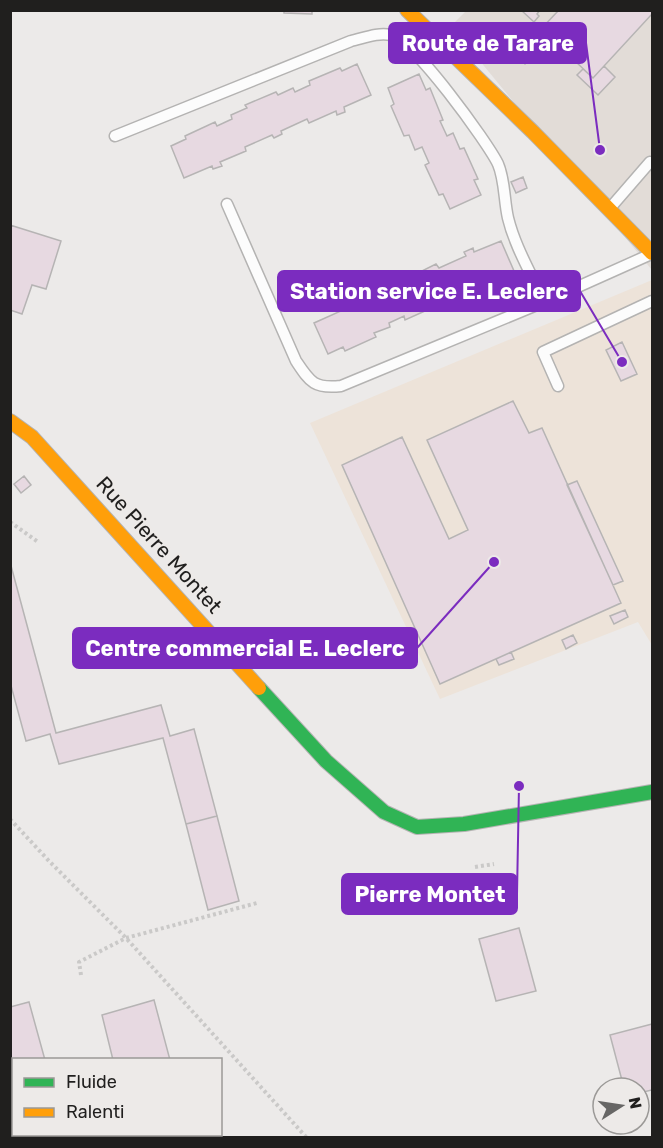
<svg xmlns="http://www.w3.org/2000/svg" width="663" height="1148" viewBox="0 0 663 1148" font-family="Rubik,sans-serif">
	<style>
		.commercial { fill: #ede3d9 }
		.built { fill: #e2dcd7 }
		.building { fill: #e7d9e1; stroke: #b6b4b4; stroke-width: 1.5 }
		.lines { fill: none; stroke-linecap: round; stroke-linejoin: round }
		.lane-casing { stroke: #b4b3b2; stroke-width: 13 }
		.fast-casing { stroke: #b4b3b2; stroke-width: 16 }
		.slow-casing { stroke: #b4b3b2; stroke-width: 16 }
		.path { stroke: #cac9c8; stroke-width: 4; stroke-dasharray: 3 3; stroke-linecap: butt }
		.lane { stroke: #fcfcfc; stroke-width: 10 }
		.fast { stroke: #30b455; stroke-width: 14 }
		.slow { stroke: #ff9f0a; stroke-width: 14 }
		.labels { text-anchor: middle; stroke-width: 5; stroke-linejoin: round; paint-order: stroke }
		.street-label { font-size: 21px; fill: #201f1e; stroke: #edeae8 }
		.leader { fill: none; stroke: #7b2cbf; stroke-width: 2 }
		.callout-dot { fill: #7b2cbf; stroke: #edeae8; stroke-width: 2 }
		.callout { fill: #7b2cbf; stroke: #7b2cbf; stroke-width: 2 }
		.callout-label { font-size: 22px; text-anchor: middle; font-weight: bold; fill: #fff }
	</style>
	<rect width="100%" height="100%" fill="#eceae9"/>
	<path class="commercial" d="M652 280V645L638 622 440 699 310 423Z"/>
	<path class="built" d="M466 11H652V270L451 26Z"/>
	<path class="building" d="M284 10H312V14L284 13Z
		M521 10H540L537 14 539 16 534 22Z
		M559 10H652V14L593 78 541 29Z
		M533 25 547 39 525 64 509 50Z
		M357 64 371 95 344 107 345 112 337 115 336 111 309 123 307 119 281 131 282 134 274 138 272 135 245 147 246 151 220 162 222 166 213 169 212 166 184 178 171 146 186 139 185 136 215 122 217 126 232 119 231 115 247 108 245 105 276 92 278 95 293 88 295 92 310 85 309 81 340 68 342 71Z
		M604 66 615 77 598 95 577 75 583 69 593 78Z
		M419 74 426 90 430 88 443 120 440 121 447 136 453 133 460 149 464 148 478 179 474 180 481 195 450 209 443 194 439 195 425 165 429 163 422 147 415 150 409 135 404 136 391 106 394 104 388 88Z
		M523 177 527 188 516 193 511 182Z
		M10 225 61 241 46 289 32 285 22 314 10 310Z
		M501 241 514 271 499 278 500 282 469 296 468 292 452 299 451 296 435 303 436 306 405 320 404 316 389 323 390 327 374 333 376 337 345 351 343 347 328 354 314 323 341 311 339 307 348 303 349 307 377 296 375 292 401 280 399 276 408 272 410 277 436 264 439 268 466 256 464 252 473 248 474 252Z
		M622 342 637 374 621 381 606 350Z
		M513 401 529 433 542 428 621 603 440 684 342 465 402 437 449 539 468 530 427 440Z
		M24 476 31 485 21 493 14 484Z
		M577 481 623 581 613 585 567 485Z
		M10 562 56 733 161 705 170 736 194 729 217 816 186 824 163 738 59 764 50 734 26 741 10 682Z
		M625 610 628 617 614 624 610 616Z
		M573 635 577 643 566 649 562 640Z
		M511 652 514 659 499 665 496 659Z
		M217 816 239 901 208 910 186 824Z
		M519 928 536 991 496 1001 479 939Z
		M154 1000 170 1060H113L102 1015Z
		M29 1002 45 1060H14V1071L10 1072V1007Z
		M652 1024V1090L639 1093V1088H624L610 1035Z"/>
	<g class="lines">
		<defs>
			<path id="lane" d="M115 136 351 41C364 38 378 32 391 35 412 38 488 143 498 164 505 180 504 201 508 218 515 247 532 275 544 302
				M227 204 296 361C310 382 314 389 341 386L544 302 649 255
				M611 207 650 162
				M558 386 543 352 652 301"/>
			<path id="fast" d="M259 688 326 761 384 812 417 827 464 824 652 792"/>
			<path id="slow" d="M407 10 533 132 652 253
				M10 421 32 437 259 688"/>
		</defs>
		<use href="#lane" class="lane-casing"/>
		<use href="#fast" class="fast-casing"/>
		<use href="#slow" class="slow-casing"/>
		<path class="path" d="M10 522 38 542
			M10 819 49 861 126 938 307 1138
			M475 867 494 864
			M81 975 79 962 126 938 257 903"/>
		<use href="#lane" class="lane"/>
		<use href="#fast" class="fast"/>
		<use href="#slow" class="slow"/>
	</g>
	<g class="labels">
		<g class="street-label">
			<text transform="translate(159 545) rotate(48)" y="7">Rue Pierre Montet</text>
		</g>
	</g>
	<path class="leader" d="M600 150L586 43M622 362L580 291M494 562L417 648M519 786L517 894"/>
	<g class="callout-dot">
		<circle cx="600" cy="150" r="6"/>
		<circle cx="622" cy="362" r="6"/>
		<circle cx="494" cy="562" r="6"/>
		<circle cx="519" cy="786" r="6"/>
	</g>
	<g class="callout">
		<rect x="389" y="23" width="197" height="40" rx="6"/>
		<rect x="278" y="271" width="302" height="40" rx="6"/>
		<rect x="73" y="628" width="344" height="40" rx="6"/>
		<rect x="342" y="874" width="175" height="40" rx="6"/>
	</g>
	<g class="callout-label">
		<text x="488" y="51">Route de Tarare</text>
		<text x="429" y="299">Station service E. Leclerc</text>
		<text x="245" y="656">Centre commercial E. Leclerc</text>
		<text x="430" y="902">Pierre Montet</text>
	</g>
	<rect width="663" height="1148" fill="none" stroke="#201f1e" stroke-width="24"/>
	<rect x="12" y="1058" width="210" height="78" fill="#edeae8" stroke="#9b9997" stroke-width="1.5"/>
	<rect x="24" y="1078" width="30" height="9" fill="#30b455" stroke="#9b9997" stroke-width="1.5"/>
	<text x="66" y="1088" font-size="18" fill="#201f1e">Fluide</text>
	<rect x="24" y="1108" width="30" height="9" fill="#ff9f0a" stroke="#9b9997" stroke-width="1.5"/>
	<text x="66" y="1118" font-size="18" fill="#201f1e">Ralenti</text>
	<g transform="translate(621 1106) rotate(78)"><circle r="28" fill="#edeae8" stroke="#9b9997" stroke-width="1.5"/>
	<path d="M0-4.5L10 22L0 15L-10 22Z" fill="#676665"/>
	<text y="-9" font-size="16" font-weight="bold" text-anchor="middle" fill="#201f1e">N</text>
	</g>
</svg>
